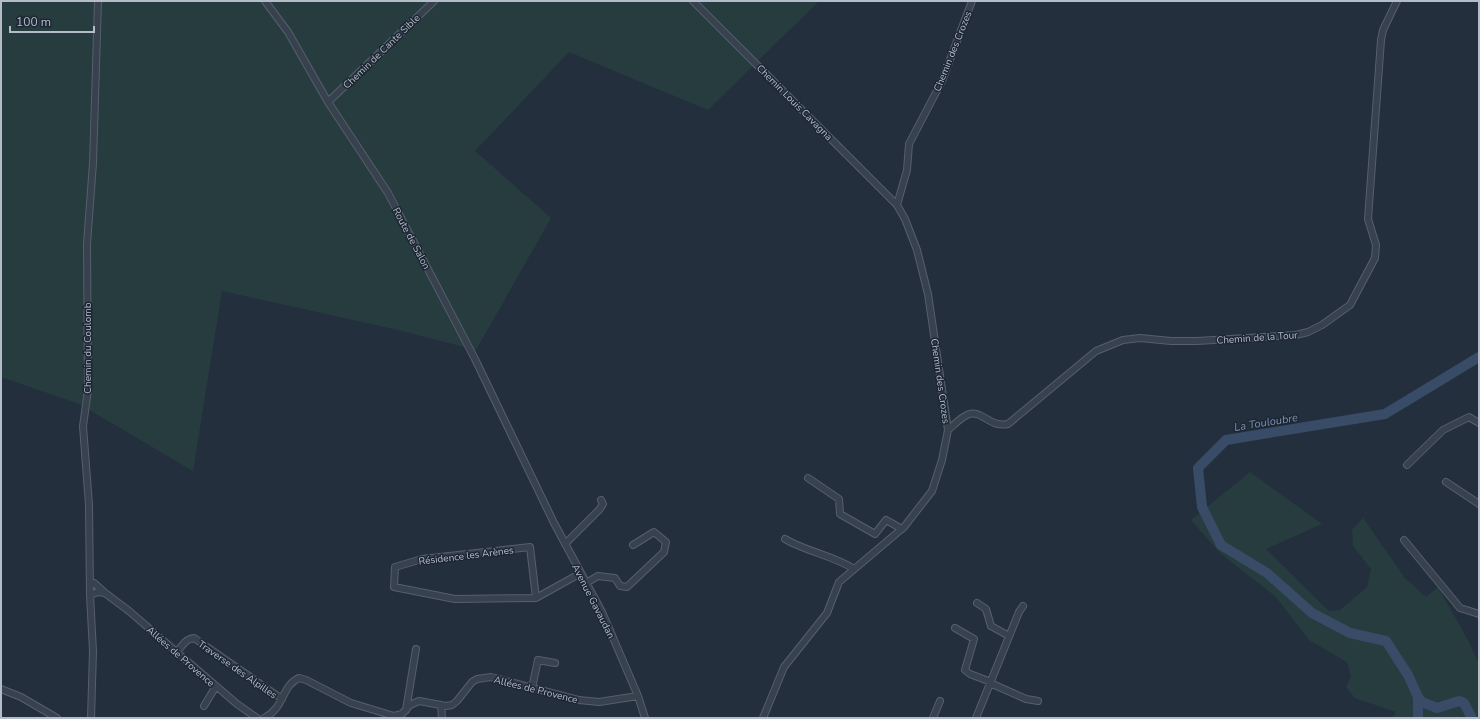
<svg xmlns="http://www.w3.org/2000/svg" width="1480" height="719" viewBox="0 0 1480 719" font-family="'Nunito Sans',sans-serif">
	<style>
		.green { fill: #263c3f }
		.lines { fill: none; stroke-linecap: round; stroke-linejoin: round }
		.river { stroke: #394c67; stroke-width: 10 }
		.minor-casing { stroke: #565f6c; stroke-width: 8 }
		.minor { stroke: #38414e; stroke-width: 6 }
		.labels { text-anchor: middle; stroke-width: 3; stroke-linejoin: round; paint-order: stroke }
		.street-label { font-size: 10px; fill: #b4bcc9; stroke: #1d2633 }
		.water-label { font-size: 11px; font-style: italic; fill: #7c92b1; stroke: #1d2633 }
	</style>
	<rect width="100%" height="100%" fill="#242f3e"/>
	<path class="green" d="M1 1H819L708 110 569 52 475 151 551 218 476 350 398 330 222 291 193 471 79 404 1 377Z
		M1250 472 1322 524 1266 549 1329 611 1340 610 1367 587 1371 569 1353 546 1352 530 1363 518 1405 578 1426 597 1438 587 1469 642 1479 664V715L1470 718H1391L1396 712 1355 698 1346 687 1351 676 1347 662 1309 640 1275 596 1220 553 1191 520Z"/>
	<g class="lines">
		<path class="river" d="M1418 697 1422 702 1437 708 1459 701 1464 703 1472 718
			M1418 718V697L1408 675 1386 641 1350 633 1312 613 1267 573 1221 545 1202 507 1198 468 1226 440 1385 414 1479 357"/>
		<defs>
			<path id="minor" d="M265 1 288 32 328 102 388 193 475 359 554 523 602 612 638 696 645 718
				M693 1 897 205 905 219 917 250 928 294 948 430 942 460 932 491 904 527 839 582 827 613 784 667 763 718
				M328 102 434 1
				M897 205 907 170 909 144 942 81 972 1
				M948 430C955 424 961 417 969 414 982 410 990 428 1008 424L1096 351 1123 340 1140 338 1171 341H1197L1296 335 1308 332 1322 325 1350 305 1375 258 1376 245 1368 219 1381 40 1383 30 1397 1
				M1407 465 1443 430 1469 417 1479 423
				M808 478 839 499 840 514 875 534 886 520 902 529
				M1446 482 1479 504
				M785 539C807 552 832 555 854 569
				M1404 540 1460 608 1479 614
				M565 544 599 510 603 504 601 500
				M90 583H94L105 593 98 592 90 595
				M586 583 598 576 615 578 620 586 627 587 664 552 666 542 654 532 633 545
				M105 593 129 611 237 704 257 718
				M536 598 530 547 422 559 395 567 394 587 455 599 536 598 581 573
				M977 603 986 609 991 626 1009 636
				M955 628 974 639 965 670 970 674 991 682
				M177 652C182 646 185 639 194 638L282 699
				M990 683 1026 699 1038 701
				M532 688 538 660 555 663
				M1 689 21 697 57 718
				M441 705 442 718
				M204 706 216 686
				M406 710 416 649
				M91 718 93 651 90 595 89 505 83 426 88 390 87 244 93 163 98 1
				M264 718C285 708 281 686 299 678L306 680 351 703 394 716 402 714 410 705 419 701 446 706 452 705 457 701 472 682 477 679 491 677 579 700 599 702 638 696
				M933 718 940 701
				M976 718 1019 612 1023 606"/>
		</defs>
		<use href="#minor" class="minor-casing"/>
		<use href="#minor" class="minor"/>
	</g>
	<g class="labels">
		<g class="street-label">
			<text transform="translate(381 51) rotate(-44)" y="4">Chemin de Cante Sible</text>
			<text transform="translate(952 51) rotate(-68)" y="4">Chemin des Crozes</text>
			<text transform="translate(795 102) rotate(45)" y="4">Chemin Louis Cavagna</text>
			<text transform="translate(412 238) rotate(62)" y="4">Route de Salon</text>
			<text transform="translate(1257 337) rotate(-4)" y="4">Chemin de la Tour</text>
			<text transform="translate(87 348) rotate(-90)" y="4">Chemin du Coulomb</text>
			<text transform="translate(941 381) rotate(82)" y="4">Chemin des Crozes</text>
			<text transform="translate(466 555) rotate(-7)" y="4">Résidence les Arènes</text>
			<text transform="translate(594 601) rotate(63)" y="4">Avenue Gavaudan</text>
			<text transform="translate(181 656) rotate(41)" y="4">Allées de Provence</text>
			<text transform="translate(238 669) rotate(35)" y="4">Traverse des Alpilles</text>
			<text transform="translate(536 689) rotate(14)" y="4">Allées de Provence</text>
		</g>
		<g class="water-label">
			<text transform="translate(1266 422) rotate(-9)" y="4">La Touloubre</text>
		</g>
	</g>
	<rect width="1480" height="719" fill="none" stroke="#b4bcc9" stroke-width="4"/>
	<path d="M10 26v6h84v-6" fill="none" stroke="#b4bcc9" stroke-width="2"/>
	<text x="16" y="26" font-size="12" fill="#b4bcc9" stroke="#1d2633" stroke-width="3" paint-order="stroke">100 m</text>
</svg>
